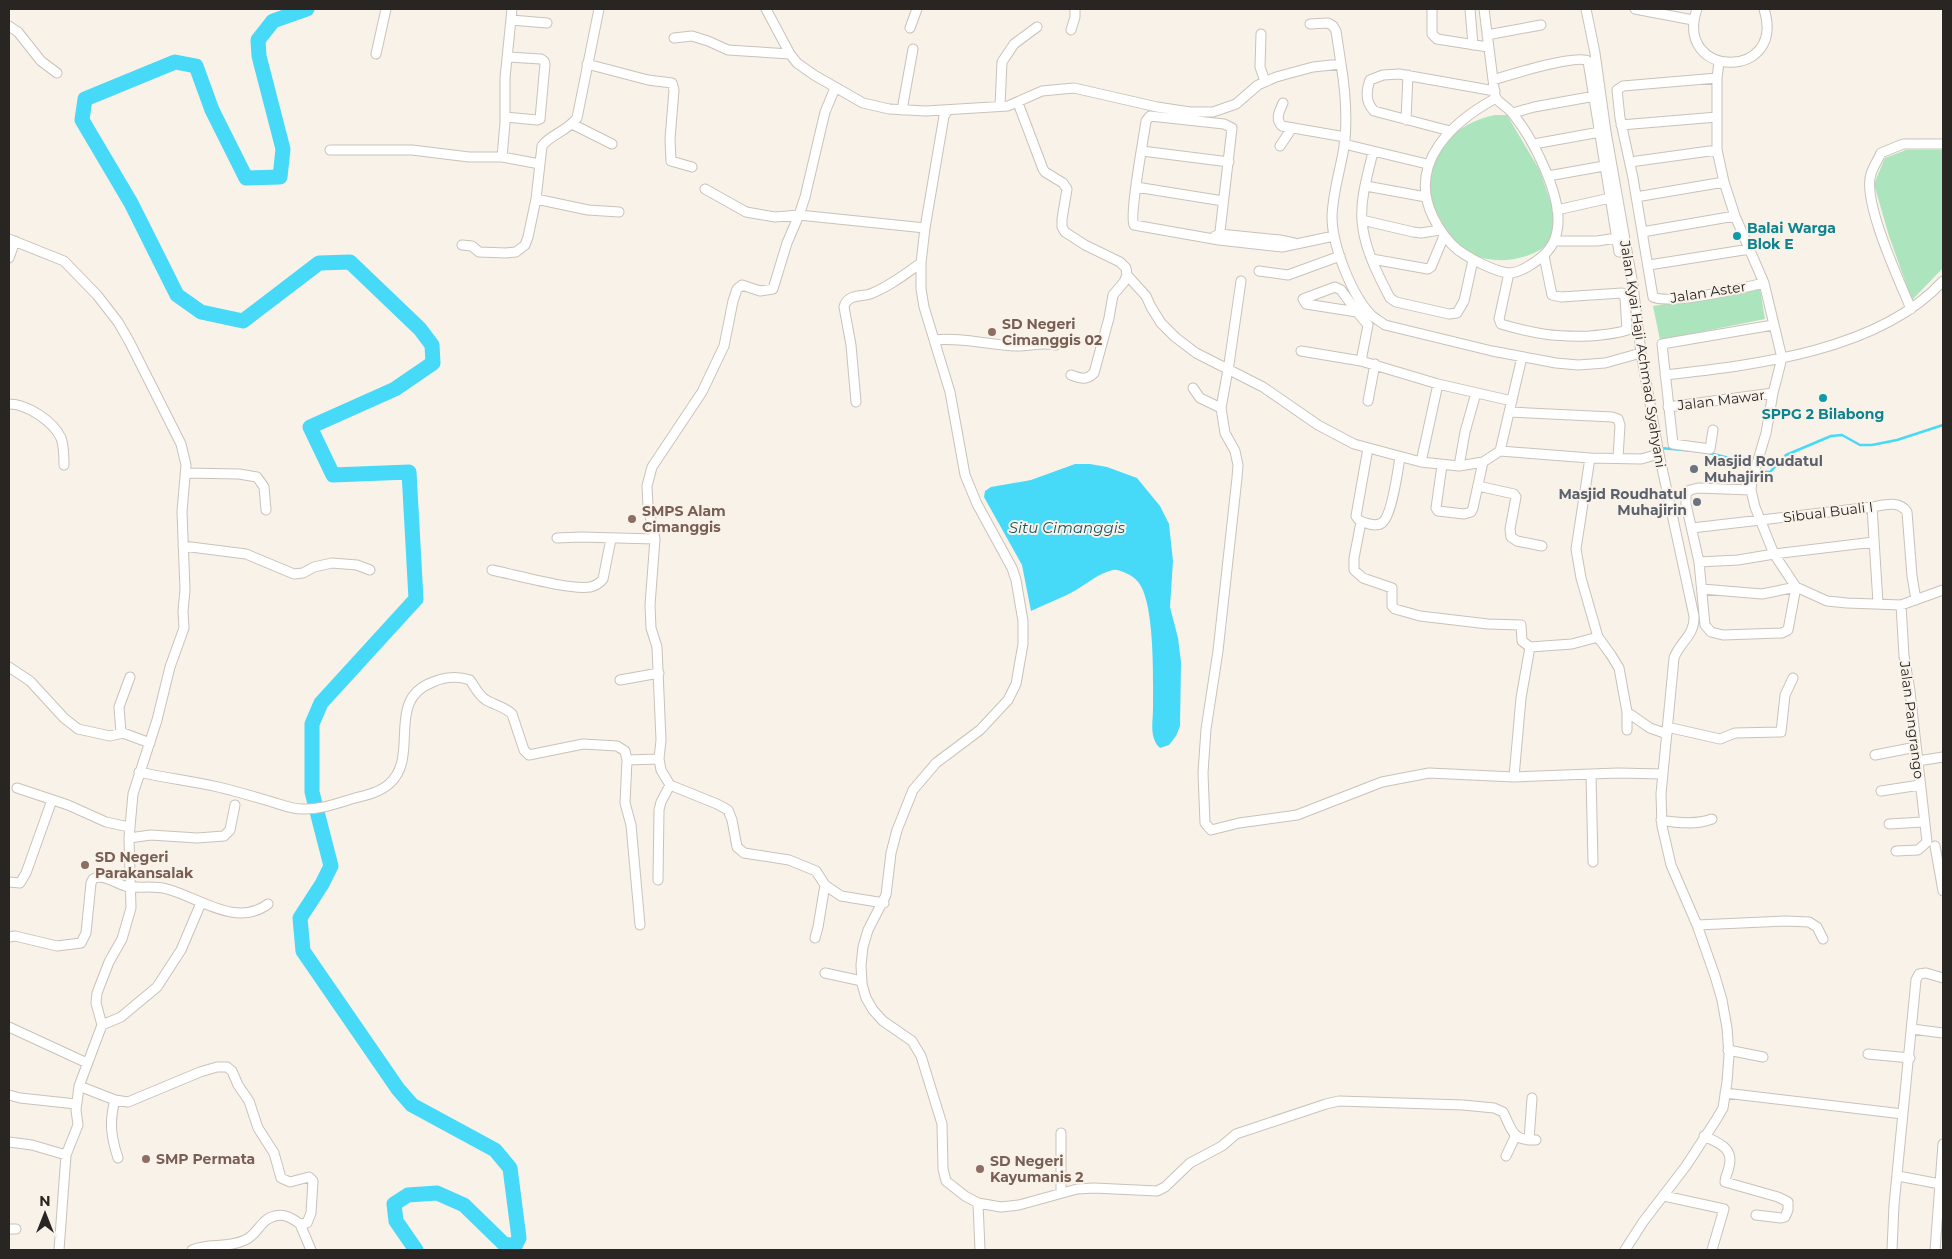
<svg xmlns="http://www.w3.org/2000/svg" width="1952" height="1259" viewBox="0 0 1952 1259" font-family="Montserrat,sans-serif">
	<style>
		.green { fill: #abe4bd }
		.water { fill: #47d9f8 }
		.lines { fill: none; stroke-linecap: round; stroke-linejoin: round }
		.stream { stroke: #47d9f8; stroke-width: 2.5 }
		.river { stroke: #47d9f8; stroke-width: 15 }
		.street-casing { stroke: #c9c2ba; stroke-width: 11 }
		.street { stroke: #fff; stroke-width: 9 }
		.culture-dot { fill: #0f9aa8; stroke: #f9f2e9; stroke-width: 2 }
		.education-dot { fill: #8d6e63; stroke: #f9f2e9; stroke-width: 2 }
		.worship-dot { fill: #6b7280; stroke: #f9f2e9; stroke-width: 2 }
		.labels { text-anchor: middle; stroke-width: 4; stroke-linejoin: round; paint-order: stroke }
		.culture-label { font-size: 14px; font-weight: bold; fill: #0d838f; stroke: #f9f2e9; text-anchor: start }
		.street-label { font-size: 14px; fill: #282522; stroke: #f9f2e9 }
		.education-label { font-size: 14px; font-weight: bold; fill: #785e54; stroke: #f9f2e9; text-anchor: start }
		.worship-label { font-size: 14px; font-weight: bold; fill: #5b616d; stroke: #f9f2e9; text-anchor: start }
		.water-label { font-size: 15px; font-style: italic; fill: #1b5663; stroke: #f9f2e9 }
	</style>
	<rect width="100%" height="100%" fill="#f9f2e9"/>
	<path class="green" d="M1495 115H1507L1540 171 1556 218 1552 242C1520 267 1473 268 1446 234 1443 230 1439 226 1437 221 1415 170 1442 126 1495 115Z
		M1906 150H1943V268L1912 300 1889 236 1874 184 1885 158Z
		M1760 289 1765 319 1660 340 1653 306Z"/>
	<path class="water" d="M1075 464H1090L1107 467 1137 478 1160 506 1169 524 1173 561 1170 607 1178 638 1181 662 1180 726 1176 736 1169 745 1160 748C1149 738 1153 722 1153 708 1153 680 1155 605 1139 583 1136 579 1132 576 1128 574 1123 572 1118 569 1113 570 1099 573 1088 583 1076 590 1062 598 1045 604 1031 611L1022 565 984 497 985 491 991 487 1031 480Z"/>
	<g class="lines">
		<path class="stream" d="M1660 448 1696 451
			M1709 453 1753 464
			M1759 472H1770L1786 455 1831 436 1842 435 1860 445H1872L1897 440 1943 425"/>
		<path class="river" d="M307 9 273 21 258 40 259 56 283 149 280 177 246 178 212 110 196 66 175 62 85 99 82 120 131 203 177 295 201 312 243 321 319 263 350 262 420 329 432 345 433 363 395 389 310 427 333 475 409 472 416 599 321 703 312 724V792L331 866 322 884 300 918 303 951 398 1089 412 1105 495 1150 510 1168 519 1238 515 1246 504 1244 464 1205 437 1193 408 1195 394 1204 396 1221 416 1250"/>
		<defs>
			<path id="street" d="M766 9 790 54 797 63 814 75 863 103 889 109 926 111 1008 106 1042 91 1074 88 1157 107 1190 112H1213L1236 104 1258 85 1276 77 1313 67 1341 64C1345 88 1347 116 1345 140 1342 166 1332 192 1332 219 1333 247 1352 296 1372 316 1376 319 1381 322 1385 325L1492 351 1556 363 1578 365 1605 363 1641 353
				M1432 9V34L1437 39 1488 47
				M1470 9 1473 45
				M1484 9C1487 33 1490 56 1493 80 1494 85 1494 94 1496 98 1500 104 1509 108 1513 114 1533 139 1564 198 1557 231 1554 249 1541 259 1527 267 1522 270 1514 273 1509 273 1495 272 1469 258 1458 250 1447 241 1439 229 1433 217 1407 163 1452 122 1496 98
				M1586 9 1595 53 1606 132 1633 285 1641 353 1659 454 1694 616C1695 636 1680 641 1674 658L1661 794 1662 826 1671 865 1697 925 1715 976 1722 1000 1727 1028 1729 1055 1727 1082 1723 1108 1716 1120 1686 1166 1643 1222 1625 1250
				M1635 9 1693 20
				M1697 9C1673 79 1787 81 1764 9
				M511 20 547 23
				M1310 24 1328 23 1333 26 1336 31 1341 64
				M9 26 18 32 41 61 57 73
				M910 28 917 9
				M1071 30 1075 17V9
				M1261 34 1260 67 1265 81
				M1487 35 1541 25
				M674 38 692 36 708 41 728 50 790 54
				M376 54 386 9
				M1719 62 1717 78V150L1724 182 1735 216 1764 283 1782 358 1773 393 1766 433 1752 480 1751 490 1755 507 1774 554 1796 587 1827 601 1847 603 1901 605 1943 590
				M587 64 648 80 672 83 674 90 670 139 671 161 692 167
				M1717 78 1623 86 1617 90 1620 118 1633 178 1653 297C1670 305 1743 288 1764 283
				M1493 80C1509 75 1577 54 1588 61L1619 252
				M1018 103 1043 169 1045 172 1063 183 1067 189 1062 219V227L1065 232 1085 245 1120 262 1126 268 1127 275 1124 282 1113 295 1109 318 1094 373C1086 381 1080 378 1071 375
				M1283 103C1279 112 1275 119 1282 126L1345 137
				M1000 106 1002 62 1014 44 1037 27
				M902 110 913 49
				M948 110 944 116 925 228 921 263V289L924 307 950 392 965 475 977 504 1012 568 1016 580 1023 621V644L1016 684 1008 700 980 730 936 763 913 790 897 830 891 853 886 895 868 930 863 947 861 965 862 984 866 998 873 1010 883 1021 912 1041 921 1056 942 1124 943 1169 946 1181 965 1196 978 1203 1001 1207 1019 1205 1077 1189 1094 1188 1157 1191 1165 1187 1190 1163 1222 1146 1236 1134 1326 1104 1339 1101 1463 1105 1494 1108 1503 1112C1512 1129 1511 1141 1536 1140
				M1513 113 1534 107 1595 96
				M505 117 537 120 540 119 545 64 544 61 541 59 508 57
				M1406 120 1408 75
				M572 124 612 144
				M1621 125 1717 117
				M1450 131 1374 111C1365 102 1366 91 1370 80L1383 75 1399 74 1495 91
				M1344 144 1427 164
				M1534 144 1600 132
				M1280 146 1292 128
				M330 150H412L469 157H502L540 164
				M1142 151 1229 162
				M1373 152C1368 173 1360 199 1362 221 1364 248 1378 275 1390 298L1396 302 1449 314 1457 313 1464 301 1473 260
				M502 157 505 123V78L512 9
				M1630 162 1717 150
				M1548 176 1604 166
				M1366 186 1426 197
				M1136 187 1223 201
				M705 189 746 212 775 217 799 215 805 197 825 112 835 88
				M1636 197 1724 182
				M536 199 588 210 619 212
				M1557 210 1610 198
				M1362 220 1413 232 1421 233 1440 230
				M1642 232 1735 216
				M1215 236 1220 234 1280 240 1294 243
				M9 239 64 261 97 295 118 322 129 341 181 444 186 465 182 512 185 590 183 611 184 628 170 667 157 720 133 794 129 838 131 908 122 939 109 962 97 993 96 1003 102 1025 79 1086 76 1110 78 1125 66 1155 59 1250
				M1219 240 1232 128 1224 124 1150 116 1146 121C1144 136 1129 216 1134 225L1219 240 1282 247 1334 236
				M1554 241H1597L1617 238
				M462 245 472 246 479 252 506 253 516 252 525 245 528 237 536 199 542 146C551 134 566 132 577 118L599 9
				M9 258 15 241
				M1372 259 1428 269 1431 267 1444 236
				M1649 265 1750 249
				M1259 271 1288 275 1340 256
				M1509 273 1499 319 1501 324C1534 334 1555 337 1589 336 1602 335 1616 334 1627 330L1625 298 1622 293 1561 297 1552 295 1544 256
				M1127 275 1146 296 1151 307 1161 323 1175 337 1196 353 1263 387 1318 425 1354 444 1421 462 1459 466 1483 462 1500 451 1590 458 1641 459 1659 454
				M1241 281 1229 364 1221 408 1225 433 1235 451 1238 465 1237 478 1218 651 1206 729 1203 773 1205 823 1211 830 1239 823 1297 815 1382 782 1429 773 1514 777 1618 773 1663 774
				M1911 309C1899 280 1862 201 1871 174 1873 167 1878 160 1881 153L1903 144H1943
				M1357 312 1306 304 1303 299 1335 287 1341 290 1357 312 1368 325 1361 361
				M934 340C962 337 989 345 1017 346 1030 346 1042 342 1056 345
				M1301 351 1361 361 1438 384 1512 401
				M1665 375C1755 365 1879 351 1943 281
				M1193 388 1200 398 1221 408
				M1368 401 1375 364
				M856 402 851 345 844 307C847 294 861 297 870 294 889 287 905 274 921 263
				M9 404C27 404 53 421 61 438 64 446 64 457 64 465
				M1668 407 1773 393
				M1510 412 1612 417 1618 419 1620 425 1618 458
				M1713 430 1710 449 1673 444 1662 344 1773 325
				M1368 448 1356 516C1359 522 1363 522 1369 524 1374 525 1379 526 1383 522 1392 514 1398 470 1400 457
				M1500 451 1522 357
				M1590 458 1576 549 1581 578 1598 637 1611 655 1619 668 1627 712 1650 728 1667 734
				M1421 462 1438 384
				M1442 465 1436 508 1438 511 1464 514 1471 512 1473 508 1483 462
				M1459 466 1465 432 1476 393
				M186 473 239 474 257 477 264 487 266 510
				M1478 486 1514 494 1516 497 1510 529 1511 537 1517 541 1542 546
				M1872 507 1878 603
				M1361 522 1354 558V570L1363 578 1392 588V606L1395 609 1420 616 1488 624 1521 625 1522 641 1530 647 1572 644 1598 637
				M1692 528 1872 507C1884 505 1899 500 1907 512L1912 576 1916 600
				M557 538 581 537 655 539
				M183 546 246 554 294 574 303 573 314 567 332 563 357 565 370 570
				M1699 562 1738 560 1774 554 1874 542
				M492 570C516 575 569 590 590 587 595 586 599 584 603 579L611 539
				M1702 589 1762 594 1796 587 1788 630 1782 633 1723 635 1711 632 1705 625 1699 562 1686 504V494L1690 490 1698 488 1751 490
				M1901 605 1904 656 1910 691 1927 842
				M9 667 30 681 64 718 78 729 110 736 123 733 150 743
				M620 680 659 673
				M1667 727 1720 739 1735 733 1781 732 1785 695 1793 678
				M1627 730V712
				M121 733 119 707 130 677
				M1875 755 1916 747
				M1918 761 1943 757
				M139 772C165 778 192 781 218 787 235 791 252 796 269 801 280 804 291 809 302 809 320 810 338 803 355 798 367 795 380 792 389 784 421 756 384 700 433 682 444 677 458 676 470 680 475 687 478 695 486 700 495 705 505 707 512 714L524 750 529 755 583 744 617 746 625 751 627 760
				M1591 775 1593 862
				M1514 777 1521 698 1530 647
				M17 788 68 805 106 822 129 827
				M1881 791 1920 785
				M1661 820C1678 823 1696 825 1712 819
				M1889 824 1923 822
				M129 838 151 835 197 838 224 836 230 830 235 805
				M1935 846 1943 891
				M1896 851 1918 850 1927 842
				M658 880 659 810 661 802 670 785
				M9 882 20 883 26 873 52 800
				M884 903 841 896 825 885 816 871 789 860 744 853 737 847 732 820 728 810 717 804 670 785 661 770 659 759 661 740 657 647 651 628 650 605 655 539 648 506 647 486 652 467 702 392 724 346 733 301 737 289 742 285 760 291 773 289 787 243 799 215 925 228
				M640 925 631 825 625 803 627 760 659 759
				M1697 925 1786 921 1809 922 1817 927 1823 939
				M9 937 15 936 57 946 81 943 86 933 91 883 93 879C102 873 115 883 125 886 139 889 153 885 167 889 198 897 236 928 268 904
				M815 938 818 927 825 885
				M825 973 862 981
				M102 1025 121 1017 157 987 181 950 201 903
				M9 1027 87 1063
				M1912 1029 1943 1033
				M1728 1050 1763 1057
				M1868 1054 1910 1058
				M79 1086 115 1100 128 1102 200 1072 217 1067H227L232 1071 238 1085 249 1101 258 1128 274 1153 281 1178 290 1182 309 1177 313 1181 311 1213 307 1223 300 1224C293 1219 285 1213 275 1216 260 1219 258 1235 245 1240 227 1249 209 1242 192 1250
				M1725 1093 1903 1114
				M9 1095 20 1098 76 1104
				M115 1100C109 1121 111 1137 118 1158
				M1061 1133V1192
				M1704 1136C1719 1143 1734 1148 1729 1167 1728 1173 1725 1176 1725 1182L1778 1197 1788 1202V1210L1785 1217 1781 1218 1756 1215
				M1529 1140 1532 1098
				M9 1142 32 1145 66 1155
				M1506 1156 1516 1135
				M1898 1176 1940 1184
				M1664 1196 1724 1209 1712 1250
				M978 1203 980 1250
				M300 1224 311 1250
				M9 1229H16
				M1892 1250 1894 1205 1916 980 1919 974 1926 973 1943 978
				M1935 1250 1943 1144"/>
		</defs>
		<use href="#street" class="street-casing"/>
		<use href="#street" class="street"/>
	</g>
	<g class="culture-dot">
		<circle cx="1737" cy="236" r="5"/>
		<circle cx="1823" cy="398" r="5"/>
	</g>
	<g class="education-dot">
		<circle cx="992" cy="332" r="5"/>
		<circle cx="632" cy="519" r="5"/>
		<circle cx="85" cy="865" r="5"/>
		<circle cx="146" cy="1159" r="5"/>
		<circle cx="980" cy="1169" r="5"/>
	</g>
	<g class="worship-dot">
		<circle cx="1694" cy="469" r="5"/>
		<circle cx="1697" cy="502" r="5"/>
	</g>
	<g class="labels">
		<g class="culture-label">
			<text x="1747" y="233">Balai Warga<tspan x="1747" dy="16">Blok E</tspan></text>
			<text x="1823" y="419" text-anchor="middle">SPPG 2 Bilabong</text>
		</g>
		<g class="street-label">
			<text transform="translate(1708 292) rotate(-9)" y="5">Jalan Aster</text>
			<text transform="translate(1643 354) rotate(81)" y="5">Jalan Kyai Haji Achmad Syahyani</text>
			<text transform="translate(1721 400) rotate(-7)" y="5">Jalan Mawar</text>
			<text transform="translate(1828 512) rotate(-7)" y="5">Sibual Buali I</text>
			<text transform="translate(1912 720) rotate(83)" y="5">Jalan Pangrango</text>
		</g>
		<g class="education-label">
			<text x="1002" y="329">SD Negeri<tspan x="1002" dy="16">Cimanggis 02</tspan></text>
			<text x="642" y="516">SMPS Alam<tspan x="642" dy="16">Cimanggis</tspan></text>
			<text x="95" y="862">SD Negeri<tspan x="95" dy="16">Parakansalak</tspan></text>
			<text x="156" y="1164">SMP Permata</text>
			<text x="990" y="1166">SD Negeri<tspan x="990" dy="16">Kayumanis 2</tspan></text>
		</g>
		<g class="worship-label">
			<text x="1704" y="466">Masjid Roudatul<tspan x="1704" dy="16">Muhajirin</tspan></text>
			<text x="1687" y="499" text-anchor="end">Masjid Roudhatul<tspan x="1687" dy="16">Muhajirin</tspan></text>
		</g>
		<g class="water-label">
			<text x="1067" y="533">Situ Cimanggis</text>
		</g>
	</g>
	<rect width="1952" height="1259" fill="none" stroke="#282522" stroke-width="20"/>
	<g transform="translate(45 1214)" stroke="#f9f2e9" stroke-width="4" paint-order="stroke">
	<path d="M0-4L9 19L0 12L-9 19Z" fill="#282522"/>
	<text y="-8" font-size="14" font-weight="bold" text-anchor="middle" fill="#282522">N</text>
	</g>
</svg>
